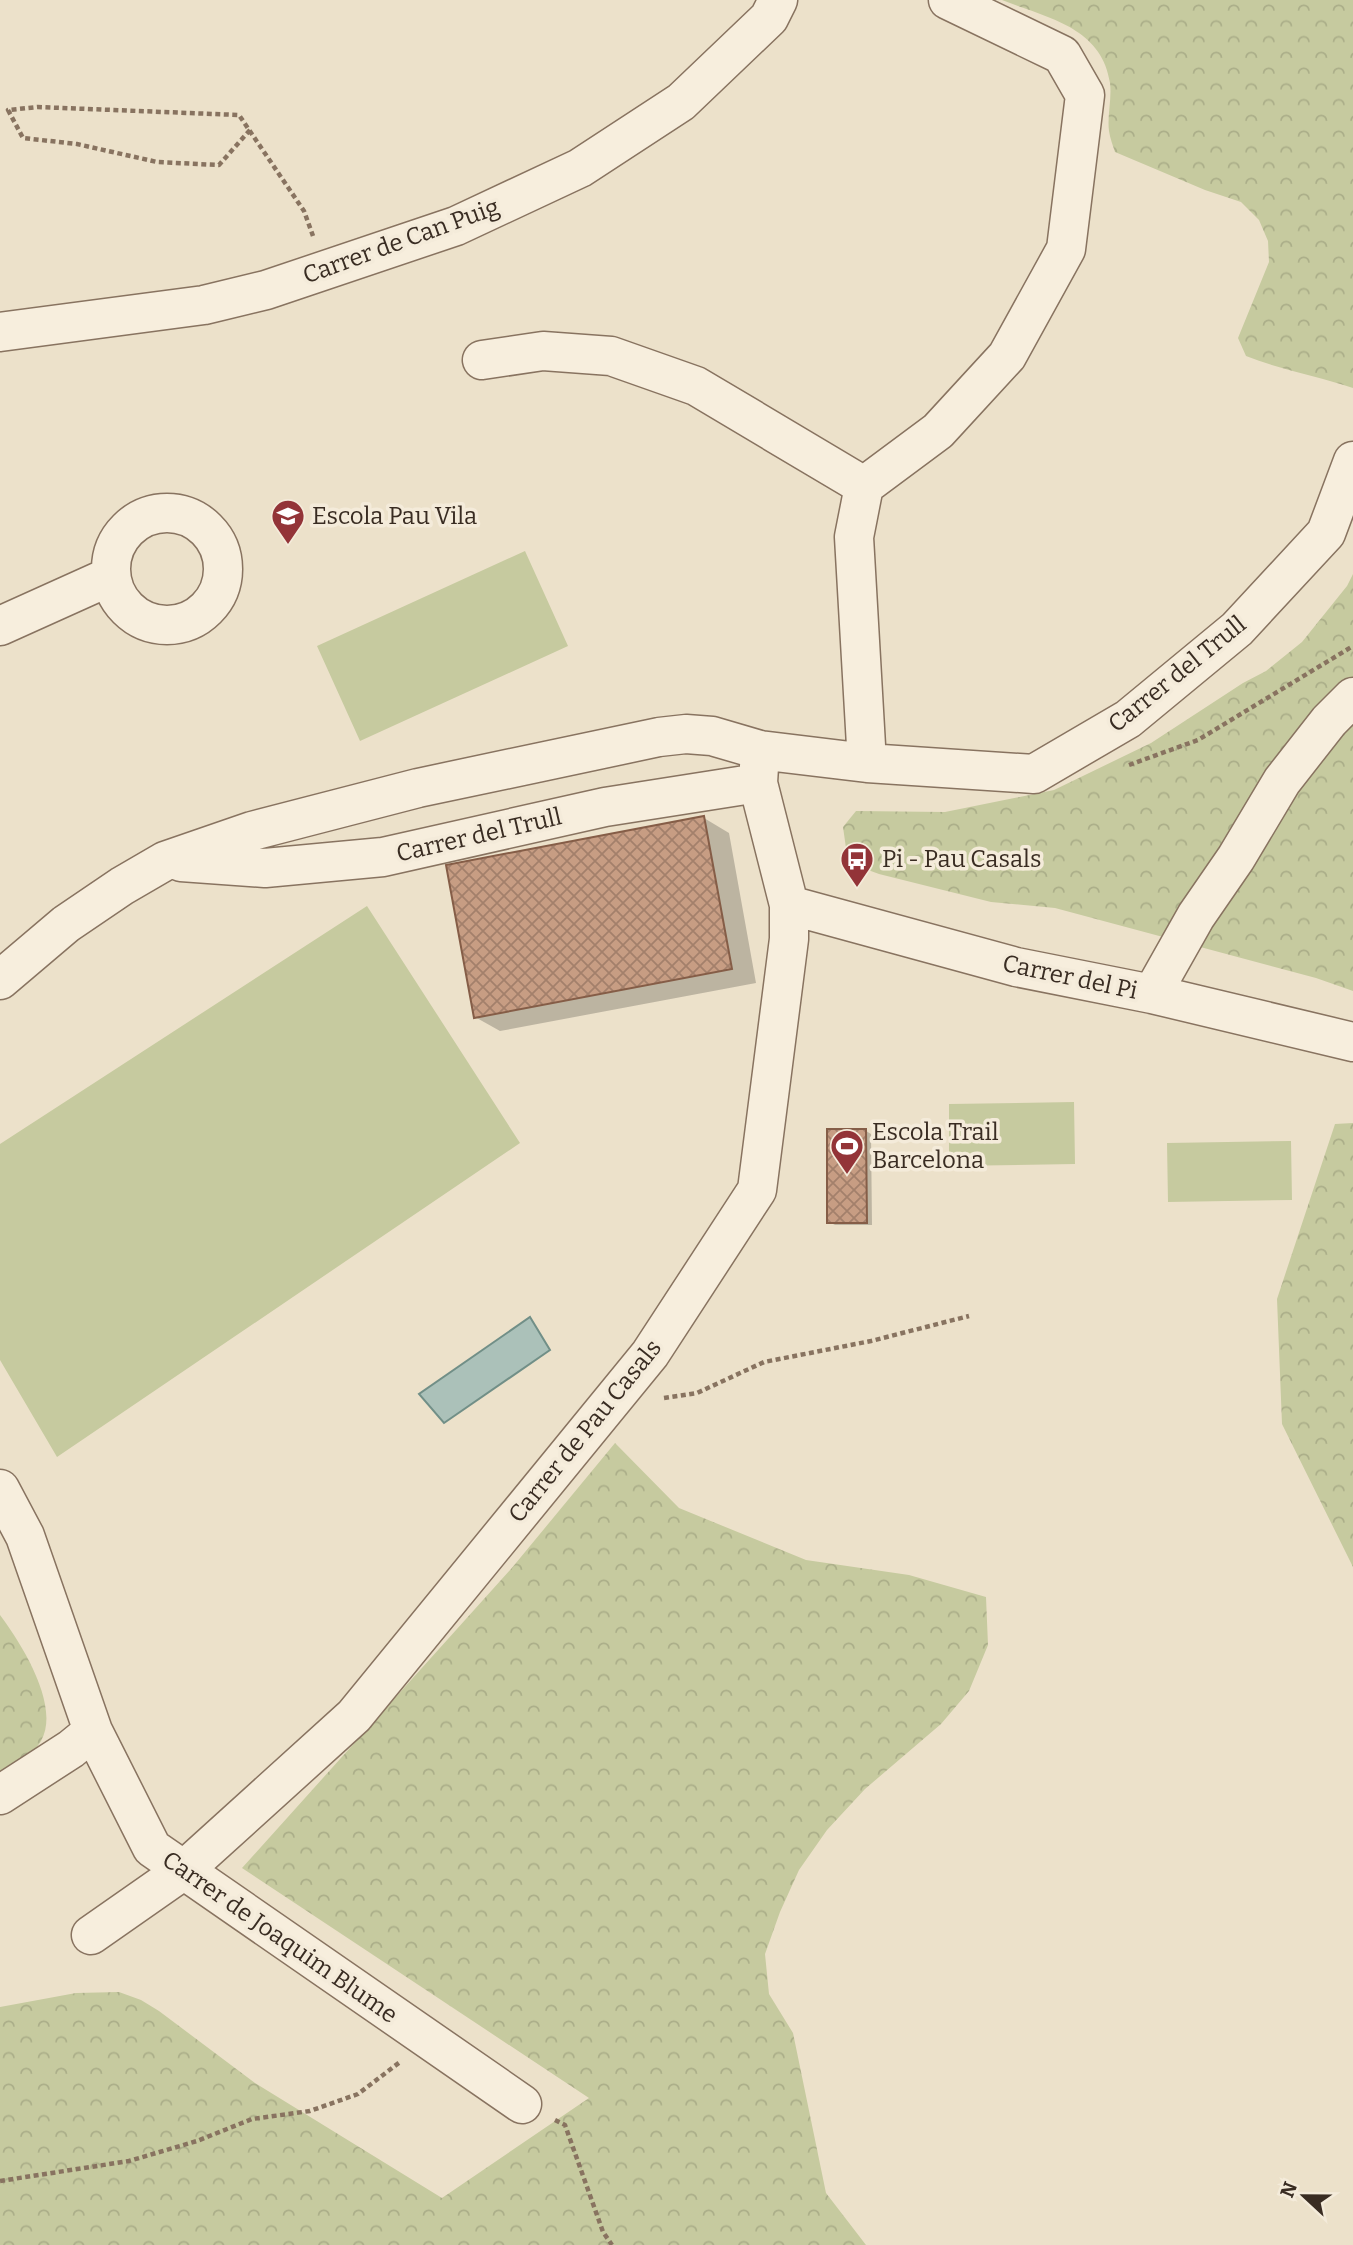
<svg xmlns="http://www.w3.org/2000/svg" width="1353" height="2245" viewBox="0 0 1353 2245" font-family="Bitter,serif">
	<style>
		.forest { fill: url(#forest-crowns) }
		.pitch { fill: #c6ca9f }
		.water { fill: #abc1b9; stroke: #718f87; stroke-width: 2 }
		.shadow { fill: #0003 }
		.building { fill: url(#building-cross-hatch); stroke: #855d47; stroke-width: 2 }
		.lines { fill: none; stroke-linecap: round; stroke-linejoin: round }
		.minor-casing { stroke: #887360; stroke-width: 41 }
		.path { stroke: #887360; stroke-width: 4.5; stroke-dasharray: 5 3.5; stroke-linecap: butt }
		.minor { stroke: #f7eedd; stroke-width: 38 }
		.labels { text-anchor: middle; stroke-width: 7; stroke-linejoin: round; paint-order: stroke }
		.street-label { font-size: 24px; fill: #392c22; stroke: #f4ebda }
		.poi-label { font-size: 24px; fill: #392c22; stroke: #f4ebda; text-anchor: start }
	</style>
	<defs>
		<pattern id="forest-crowns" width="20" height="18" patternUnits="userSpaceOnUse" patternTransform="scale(1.75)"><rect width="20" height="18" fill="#c6ca9f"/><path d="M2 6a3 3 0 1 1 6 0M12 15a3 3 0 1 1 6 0" fill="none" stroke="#abae89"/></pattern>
		<pattern id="building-cross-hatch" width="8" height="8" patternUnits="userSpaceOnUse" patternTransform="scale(1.75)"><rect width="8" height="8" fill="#c79d83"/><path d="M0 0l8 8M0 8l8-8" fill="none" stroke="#a3806b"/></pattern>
	</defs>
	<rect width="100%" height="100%" fill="#ece1ca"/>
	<path class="forest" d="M1002 0H1353V388C1318 376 1281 370 1246 356L1238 338 1269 262 1268 241 1259 220 1241 202 1205 190 1115 152C1113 146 1110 138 1109 131 1107 116 1112 99 1110 83 1102 27 1047 18 1002 0Z
		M1353 574V991L1316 978 1055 908 991 902 879 874 860 867 846 848 843 827 856 811 945 812 1054 790 1151 743 1243 683 1266 671 1302 642 1347 586Z
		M1353 1123V1567L1282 1424 1277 1299 1335 1124Z
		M615 1443 679 1508 806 1560 909 1575 986 1597 988 1645 969 1691 941 1724 865 1789 827 1830 799 1870 780 1912 765 1954 769 1994 793 2033 826 2193 866 2245H0V2007L76 1993 119 1992 141 2000 159 2011 255 2083 442 2198 589 2098 242 1868 511 1569Z
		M0 1615C21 1643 61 1706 41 1741 32 1756 14 1766 0 1777Z"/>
	<path class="pitch" d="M525 551 568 646 360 741 317 646Z
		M367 906 520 1143 57 1457 0 1360V1144Z
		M1074 1102 1075 1164 949 1166V1104Z
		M1291 1141 1292 1200 1168 1202 1167 1143Z"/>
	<path class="water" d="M530 1317 550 1350 444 1423 419 1394Z"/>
	<path class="shadow" d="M704 818 729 833 756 983 500 1031 475 1017Z
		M866 1131 871 1134 872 1225H835L829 1222Z"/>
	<path class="building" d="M704 816 732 969 474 1018 446 865Z
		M827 1129H866L867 1223H827Z"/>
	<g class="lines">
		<defs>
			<path id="minor" d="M0 332 204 305 266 290 456 226 580 168 681 102 769 18 778 0
				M482 360 543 351 611 356 696 386 864 486
				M111 569a56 56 0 1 1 112 0a56 56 0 1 1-112 0Z
				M0 626 111 576
				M867 763 854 537 864 486 938 431 1007 356 1066 249 1085 95 1062 55 948 0
				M181 862 265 868 383 857 605 807 758 783
				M789 905 1016 967 1152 994 1353 1042
				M0 980 66 924 122 886 165 861 252 831 418 788 659 737 686 734 712 736 760 750 867 763 1034 774 1128 719 1237 629 1326 533 1353 461
				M1152 994 1196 916 1236 858 1282 781 1329 721 1353 697
				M0 1489 25 1536 93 1731 152 1848 522 2104
				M0 1795 71 1749 93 1731
				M91 1935 184 1870 354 1716 650 1354 757 1190 789 939V905L758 783 760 750"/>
		</defs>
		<use href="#minor" class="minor-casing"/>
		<path class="path" d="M250 130 219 165 157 162 77 144 23 138 8 110 38 107 239 115 304 211 313 236
			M1129 765 1198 740 1353 646
			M664 1398 697 1393 764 1362 871 1341 969 1316
			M555 2120 565 2125 603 2232 612 2245
			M0 2181 129 2161 197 2141 252 2119 310 2111 358 2094 400 2062"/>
		<use href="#minor" class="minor"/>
	</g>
	<defs>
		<symbol id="school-pin" viewBox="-11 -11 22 30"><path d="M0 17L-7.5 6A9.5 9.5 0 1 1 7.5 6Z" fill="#933438" stroke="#f4ebda"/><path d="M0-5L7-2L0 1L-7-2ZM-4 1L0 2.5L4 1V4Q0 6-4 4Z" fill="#fff"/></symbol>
		<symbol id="bus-pin" viewBox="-11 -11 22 30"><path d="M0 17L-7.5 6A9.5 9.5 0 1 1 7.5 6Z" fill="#933438" stroke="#f4ebda"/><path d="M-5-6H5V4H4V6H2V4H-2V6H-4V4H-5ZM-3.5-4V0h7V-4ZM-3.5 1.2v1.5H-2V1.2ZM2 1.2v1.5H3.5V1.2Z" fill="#fff"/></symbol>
		<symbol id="stadium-pin" viewBox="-11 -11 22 30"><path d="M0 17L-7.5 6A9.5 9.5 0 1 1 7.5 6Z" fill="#933438" stroke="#f4ebda"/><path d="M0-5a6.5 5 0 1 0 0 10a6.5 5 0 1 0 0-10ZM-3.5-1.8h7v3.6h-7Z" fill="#fff"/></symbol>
	</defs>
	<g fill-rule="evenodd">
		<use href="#school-pin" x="269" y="497" width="38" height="52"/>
		<use href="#bus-pin" x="838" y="840" width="38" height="52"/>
		<use href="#stadium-pin" x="828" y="1127" width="38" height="52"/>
	</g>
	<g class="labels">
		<g class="street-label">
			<text transform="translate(401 241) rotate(-20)" y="8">Carrer de Can Puig</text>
			<text transform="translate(1177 674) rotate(-39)" y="8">Carrer del Trull</text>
			<text transform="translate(479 835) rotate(-13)" y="8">Carrer del Trull</text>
			<text transform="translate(1070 977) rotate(12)" y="8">Carrer del Pi</text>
			<text transform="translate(585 1431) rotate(-51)" y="8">Carrer de Pau Casals</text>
			<text transform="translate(280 1937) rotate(35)" y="8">Carrer de Joaquim Blume</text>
		</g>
		<g class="poi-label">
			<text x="312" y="524">Escola Pau Vila</text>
			<text x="882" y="867">Pi - Pau Casals</text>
			<text x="872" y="1140">Escola Trail<tspan x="872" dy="28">Barcelona</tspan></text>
		</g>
	</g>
	<g transform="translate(1304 2196) rotate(292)" stroke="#f4ebda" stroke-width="5" paint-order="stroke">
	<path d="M0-5L12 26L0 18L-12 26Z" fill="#392c22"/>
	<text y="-10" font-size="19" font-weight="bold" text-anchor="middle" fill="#392c22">N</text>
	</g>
</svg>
